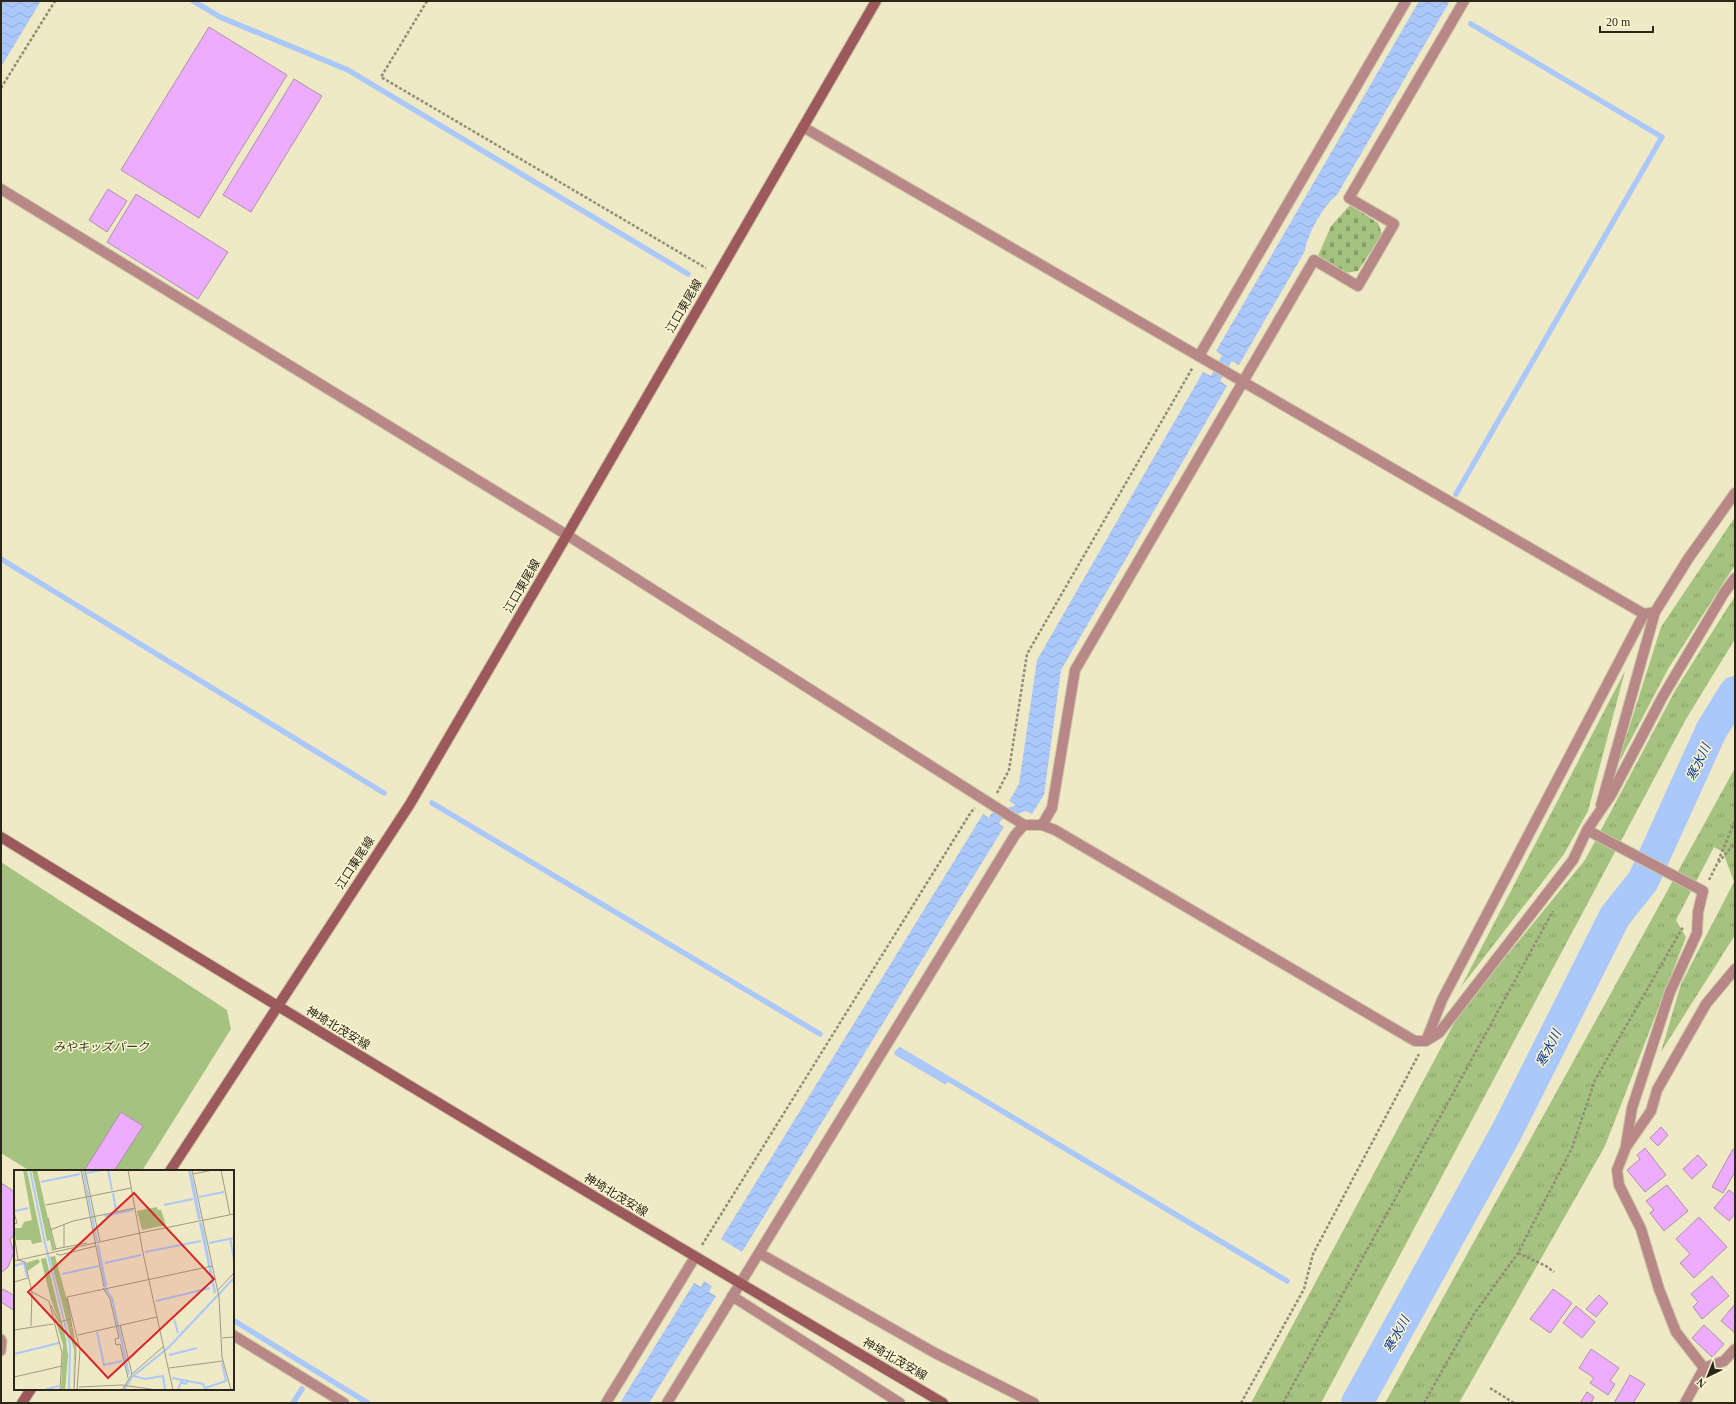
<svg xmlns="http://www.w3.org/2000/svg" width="1736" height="1404" viewBox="0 0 1736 1404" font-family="'Times New Roman','Noto Sans JP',serif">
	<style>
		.grass { fill: url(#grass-tufts) }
		.cemetery { fill: url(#cemetery-stones) }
		.green { fill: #a5c280 }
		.water { fill: url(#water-waves) }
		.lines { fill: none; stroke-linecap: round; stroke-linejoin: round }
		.stream { stroke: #abc8fa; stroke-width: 5.5 }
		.river { stroke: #abc8fa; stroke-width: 32 }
		.building { fill: #edacfd; stroke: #a993ae }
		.lane-casing { stroke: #ccc6a7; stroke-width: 11 }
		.street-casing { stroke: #ccc6a7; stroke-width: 12 }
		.secondary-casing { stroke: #ccc6a7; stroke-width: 12 }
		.path { stroke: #928d75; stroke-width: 2.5; stroke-dasharray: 3 2; stroke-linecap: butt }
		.lane { stroke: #b88889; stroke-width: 9 }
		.street { stroke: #b88889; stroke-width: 10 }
		.secondary { stroke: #9c595c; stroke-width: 10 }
		.labels { text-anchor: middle; stroke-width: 3; stroke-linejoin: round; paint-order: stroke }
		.street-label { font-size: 12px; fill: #2a271a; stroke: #fcf6d3 }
		.park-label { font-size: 12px; font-style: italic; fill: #2e3e17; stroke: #fcf6d3 }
		.water-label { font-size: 13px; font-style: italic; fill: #033692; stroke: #fcf6d3 }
		.inset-river { fill: none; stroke: #abc8fa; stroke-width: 2 }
		.inset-road { fill: none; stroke: #a09b81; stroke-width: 1 }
		.view { fill: #d62828; fill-opacity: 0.15; stroke: #d62828; stroke-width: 2 }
		.inset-edge { fill: none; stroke: #2a271a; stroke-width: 2 }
	</style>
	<defs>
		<pattern id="grass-tufts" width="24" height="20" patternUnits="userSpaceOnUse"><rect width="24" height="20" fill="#a5c280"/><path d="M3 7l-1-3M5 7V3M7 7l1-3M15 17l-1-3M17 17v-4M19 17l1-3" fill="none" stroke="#879e68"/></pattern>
		<pattern id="cemetery-stones" width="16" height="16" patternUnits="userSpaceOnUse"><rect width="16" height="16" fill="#a5c280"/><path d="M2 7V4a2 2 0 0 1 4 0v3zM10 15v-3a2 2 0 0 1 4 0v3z" fill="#879e68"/></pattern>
		<pattern id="water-waves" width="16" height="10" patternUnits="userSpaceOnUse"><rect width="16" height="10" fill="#abc8fa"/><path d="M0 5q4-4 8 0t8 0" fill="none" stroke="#93acd6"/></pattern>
	</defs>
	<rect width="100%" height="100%" fill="#efe9c6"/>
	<path class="grass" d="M1735 517V565L1668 669 1617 766 1661 627Z
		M1735 596V639L1686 719 1321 1403H1251L1459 1014 1585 860 1676 689Z
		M1625 671 1588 811 1564 854 1461 987Z
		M1735 768V935L1661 1052 1681 984 1734 882 1723 852 1714 847 1676 920 1686 937 1605 1146 1459 1403H1385Z"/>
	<path class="cemetery" d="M1350 205 1378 223 1382 234 1358 271 1345 273 1318 256 1331 226Z"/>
	<path class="green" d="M1 862 227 1010 231 1029 142 1171H30L1 1153Z"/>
	<path class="water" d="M2 1H41L1 67V2Z
		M1419 1H1450L1337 195C1324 205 1307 234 1305 251L1239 365 1232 361 1220 381 1227 386 1061 670 1044 795 1032 814 1026 811 1001 820 999 824 1004 827 742 1252 721 1239 983 814 989 818 991 814 1016 805 1009 801 1019 784 1037 660 1203 372 1211 376 1222 355 1216 351Z
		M704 1281 712 1286 709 1292 716 1296 649 1403H620L694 1283 701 1287Z"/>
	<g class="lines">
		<path class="stream" d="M193 1 220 17 348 70 688 274
			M1456 494 1662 137 1471 24
			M1 559 384 793
			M432 803 820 1034
			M900 1050 1287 1281
			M897 1053 945 1081
			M233 1320 368 1403
			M293 1403 302 1389"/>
		<path class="river" d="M1357 1403 1507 1131 1615 916 1643 881 1711 731 1735 692"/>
	</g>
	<path class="building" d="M209 27 287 75 199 218 121 170Z
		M294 79 322 96 251 212 223 195Z
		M108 189 127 201 107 232 89 220Z
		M136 194 228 252 198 299 107 242Z
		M121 1112 143 1126 114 1171H84Z
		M1661 1127 1668 1135 1658 1146 1650 1138Z
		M1645 1148 1666 1175 1645 1192 1627 1170 1640 1159 1637 1155Z
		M1733 1149 1735 1150V1172L1723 1193 1712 1187Z
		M1698 1155 1707 1165 1692 1179 1683 1169Z
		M1 1183 15 1192V1233L10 1240 14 1252 8 1267 1 1273Z
		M1667 1185 1688 1211 1664 1231 1650 1213 1654 1210 1646 1201Z
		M1729 1190 1735 1195V1214L1729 1221 1714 1208Z
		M1699 1217 1727 1247 1694 1278 1680 1263 1690 1254 1676 1239Z
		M1712 1276 1729 1296 1702 1319 1693 1307 1698 1302 1691 1294Z
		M3 1289 15 1296V1311L1 1302V1292Z
		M1553 1289 1572 1303 1550 1333 1530 1319Z
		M1599 1295 1608 1303 1596 1317 1586 1309Z
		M1735 1304V1333L1721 1321Z
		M1576 1306 1595 1322 1582 1338 1563 1323Z
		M1704 1325 1724 1344 1712 1357 1692 1338Z
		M1591 1349 1619 1368 1610 1381 1615 1384 1608 1395 1590 1383 1594 1378 1579 1368Z
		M1630 1375 1645 1384 1633 1403H1614Z
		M1587 1392 1594 1397 1591 1403H1580Z"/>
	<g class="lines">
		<defs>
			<path id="lane" d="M1 1339 2 1341 1 1351"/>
			<path id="street" d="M803 127 1644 614
				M1 189 567 535 1024 825H1042L1055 830 1415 1041H1426L1439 1033 1573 860 1587 830 1611 795 1663 696 1724 593 1735 578
				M1199 356 1406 1
				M1601 805 1655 612
				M1042 825 1052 808 1075 670 1314 260 1358 286 1394 224 1349 198 1464 1
				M1587 830 1703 891 1698 912 1697 933 1670 992 1632 1108 1626 1145
				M1426 1041 1442 1000 1644 614 1655 612 1688 559 1735 493
				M759 1253 935 1353 1034 1403
				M732 1296 900 1403
				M233 1335 344 1403
				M1704 1368 1676 1332 1659 1289 1641 1229 1619 1185 1617 1170 1626 1147 1651 1111 1657 1090 1706 1004 1735 969
				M606 1403 695 1257
				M667 1403 1015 835 1024 825
				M1685 1403 1704 1368 1724 1361 1735 1349"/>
			<path id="secondary" d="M1 837C313 1029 627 1217 943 1403
				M170 1171 410 804 567 535 876 1
				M22 1403 31 1389"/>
		</defs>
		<use href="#lane" class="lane-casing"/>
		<use href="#street" class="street-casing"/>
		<use href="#secondary" class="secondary-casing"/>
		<path class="path" d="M427 1 381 77 706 268
			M1 88 55 1
			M997 793 1009 770 1027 654 1193 367
			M1718 861 1735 821
			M1709 880 1717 864 1735 843
			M702 1245 971 812 975 808
			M1518 1253 1546 1266 1554 1272
			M1490 1388 1514 1403
			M1241 1403 1304 1289 1313 1254 1419 1054
			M1283 1403 1553 911
			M1424 1403 1474 1314 1518 1253 1572 1148 1595 1080 1683 927"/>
		<use href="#lane" class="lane"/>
		<use href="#street" class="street"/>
		<use href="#secondary" class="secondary"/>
	</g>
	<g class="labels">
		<g class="street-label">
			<text transform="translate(684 306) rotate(-60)" y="4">江口東尾線</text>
			<text transform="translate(522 586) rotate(-60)" y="4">江口東尾線</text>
			<text transform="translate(355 863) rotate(-57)" y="4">江口東尾線</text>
			<text transform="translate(338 1028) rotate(31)" y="4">神埼北茂安線</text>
			<text transform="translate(616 1195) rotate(31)" y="4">神埼北茂安線</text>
			<text transform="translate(895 1359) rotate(30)" y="4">神埼北茂安線</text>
		</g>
		<g class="park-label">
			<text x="101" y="1051">みやキッズパーク</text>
		</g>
		<g class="water-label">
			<text transform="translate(1698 762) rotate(-65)" y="5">寒水川</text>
			<text transform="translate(1548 1048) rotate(-63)" y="5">寒水川</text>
			<text transform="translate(1396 1334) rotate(-61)" y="5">寒水川</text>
		</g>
	</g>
	<g transform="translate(14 1170)">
		<rect width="220" height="220" fill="#efe9c6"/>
		<path d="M9 0H13L28 72 18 74 17 70H2L0 60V58H7L10 52 18 50ZM18 0H23L41 80 38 81 36 70 33 71ZM41 86 53 130 61 179 59 220 60 180 36 87ZM32 88 52 169 54 186 51 220H47L49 175 38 139 44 154 47 155 37 130 27 89Z" fill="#a5c280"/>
		<path d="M24 89 26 92 14 101 12 93Z" fill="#a5c280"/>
		<path d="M143 37 144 40H147L152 55 128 60 123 41Z" fill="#a5c280"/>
		<path d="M68 0H70L84 71H82ZM174 0H177L187 49 184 50ZM188 52 202 122 200 124 185 53ZM85 74 93 115 92 117 99 128 116 204 114 205 97 129 91 120 83 75Z" fill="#abc8fa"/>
		<path class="inset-river" d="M16 0 31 73 56 175 55 220M94 0 98 20M73 3 87 0M27 12 66 4M99 23 102 41M185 27 210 22M150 35 179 29M0 37 1 41 14 38M90 46 119 40M216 68 220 89M195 73 220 68M131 82 187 71M91 93 127 85M0 96 10 93 13 107M48 104 85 96M142 131 196 118M160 149 164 163M83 162 90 195 108 191M0 184 45 173M155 185 183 178M120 206 131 209 149 206 151 219M158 208 189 214 192 220M191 218 212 211 208 193M30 220 45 216M110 220 118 207 155 177 220 108M164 220 167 212 172 214 173 212"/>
		<path class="inset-road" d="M67 0 90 117M71 0 86 72M114 0 129 83 159 220M178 0 205 127 208 187 217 220M207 0 216 45M179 4 199 0M32 35 117 18M0 42 3 53 0 54M34 48 42 80M50 55V77M36 60 59 51 121 38M126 63 220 44M0 64 4 90 11 92 18 122 17 156M41 79 73 73M42 84 46 85 82 76M0 91 126 63M0 112 14 108M89 118 96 129 105 168 101 169 102 175 106 174 114 208M203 121 220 103M18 122 35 131 48 183 46 220M53 127 198 96M53 127 66 180 63 220M53 129 62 180 60 220M37 135 45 152 56 149M106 155 118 204M0 160 39 154M64 165 143 147M208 168 220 167M155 198 209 191M0 207 48 196M65 217 108 215 143 220M108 220 118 204 150 176"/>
		<path class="view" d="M120 23 200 109 94 208 14 122Z"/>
		<rect width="220" height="220" class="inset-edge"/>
	</g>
	<rect width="1736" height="1404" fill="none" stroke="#2a271a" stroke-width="4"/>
	<g transform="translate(1708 1376) rotate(223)" stroke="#fcf6d3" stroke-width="3" paint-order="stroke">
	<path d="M0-3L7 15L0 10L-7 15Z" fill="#2a271a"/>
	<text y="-6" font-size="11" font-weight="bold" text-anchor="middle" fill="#2a271a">N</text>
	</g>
	<path d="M1600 26v6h53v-6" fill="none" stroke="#2a271a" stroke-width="2"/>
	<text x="1606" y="26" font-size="12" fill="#2a271a" stroke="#fcf6d3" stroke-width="3" paint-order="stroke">20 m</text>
</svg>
